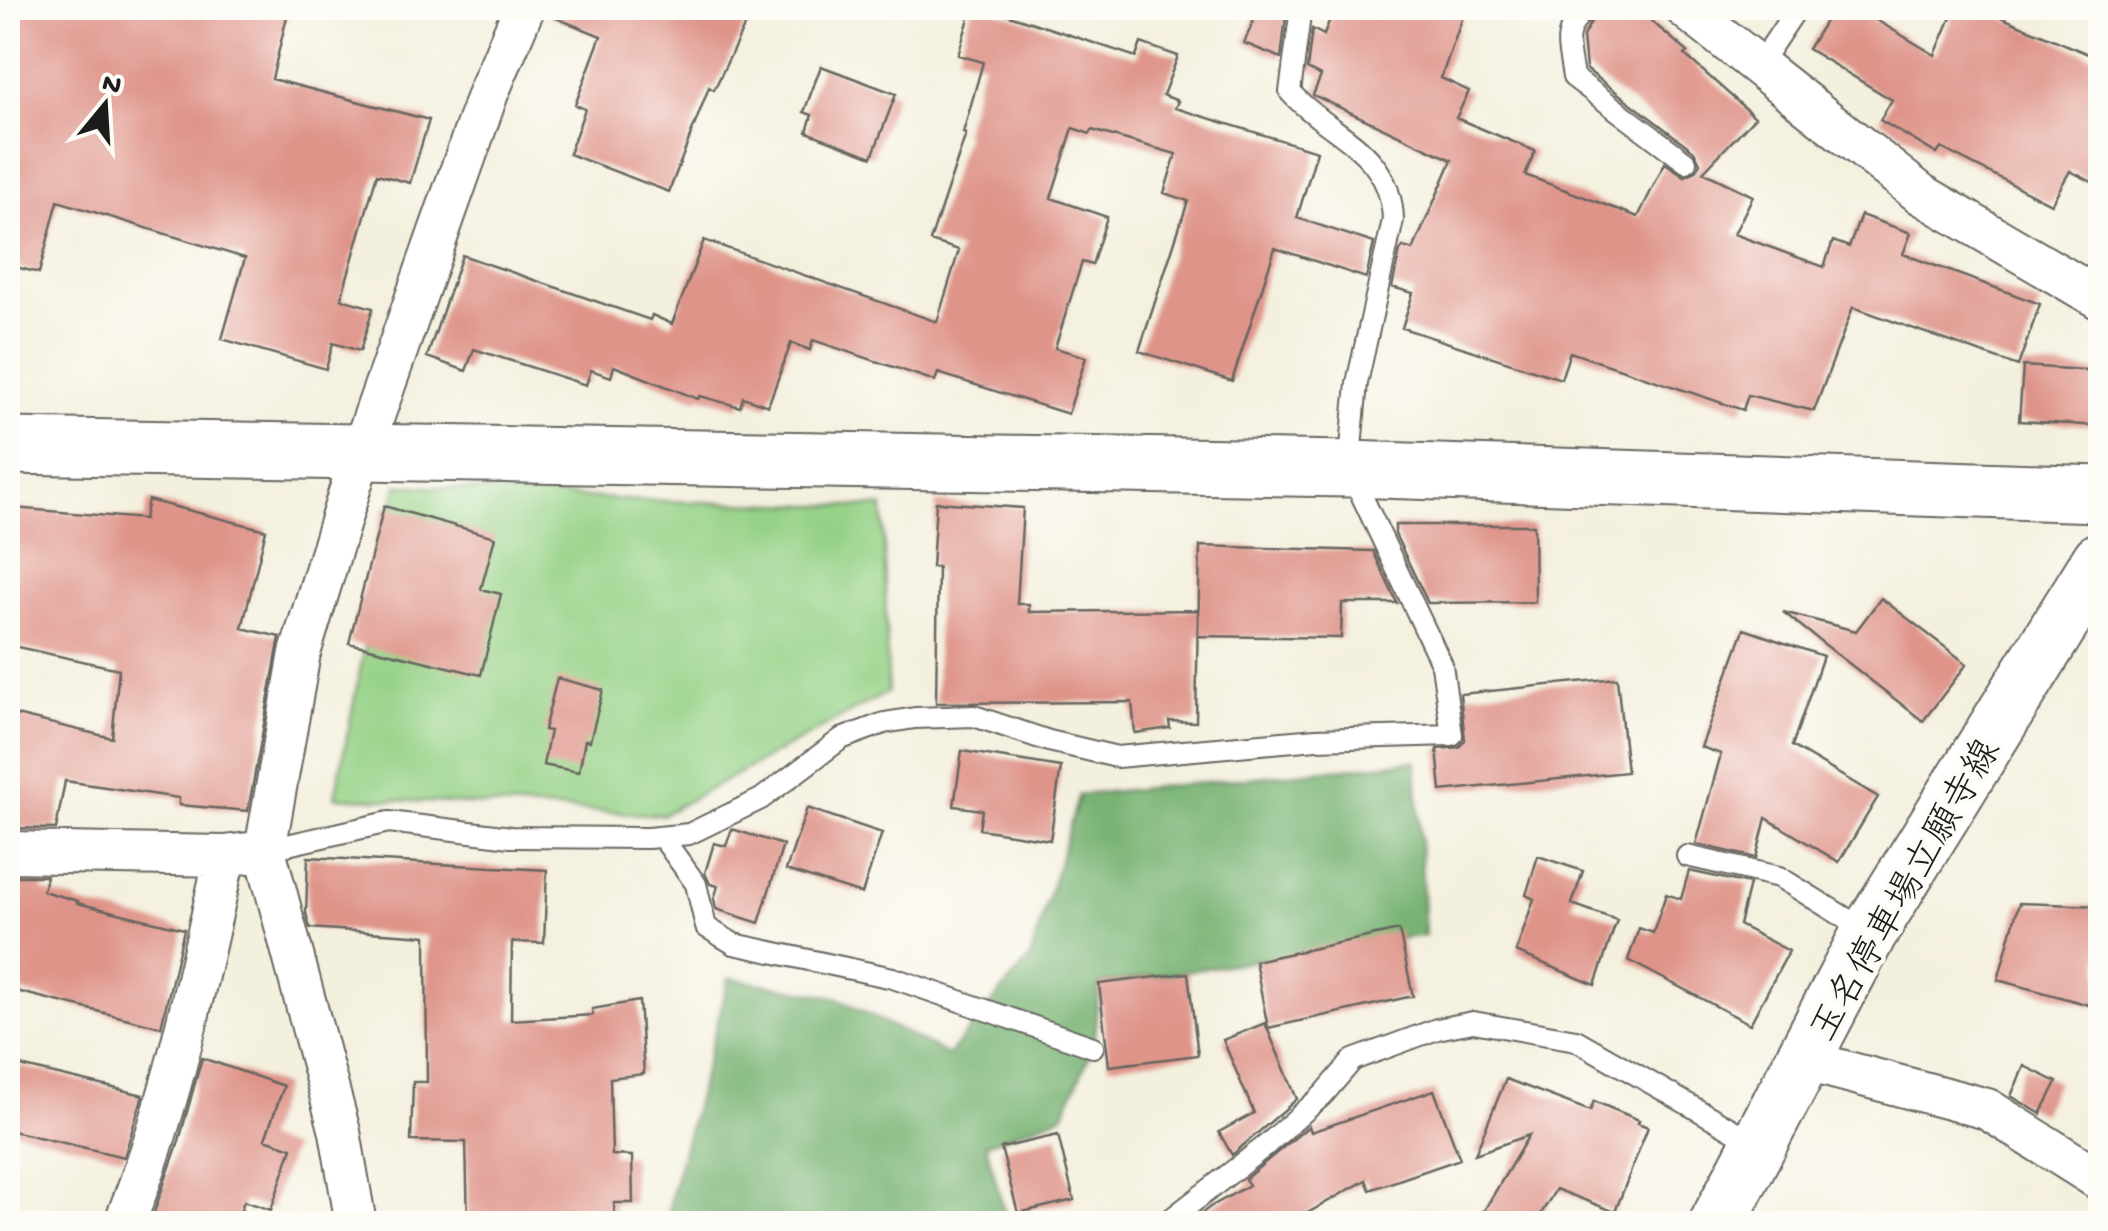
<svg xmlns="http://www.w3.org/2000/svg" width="2108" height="1231" viewBox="0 0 2108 1231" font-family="'Gochi Hand','Klee One',sans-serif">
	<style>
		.green { fill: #95d186; stroke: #587651; stroke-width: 2.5 }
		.forest { fill: #78b373; stroke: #4a6848; stroke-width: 2.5 }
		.building { fill: #df948a }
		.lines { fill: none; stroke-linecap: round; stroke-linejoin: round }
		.lane-casing { stroke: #686660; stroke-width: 24 }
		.street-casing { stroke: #686660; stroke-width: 44 }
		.secondary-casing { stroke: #686660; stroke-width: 59 }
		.lane { stroke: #fff; stroke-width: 20 }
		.street { stroke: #fff; stroke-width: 40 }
		.secondary { stroke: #fff; stroke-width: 55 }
		.labels { text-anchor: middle; stroke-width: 9; stroke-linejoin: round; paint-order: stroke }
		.street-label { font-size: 38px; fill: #1c1c1c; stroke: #fdfcf7 }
	</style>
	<rect width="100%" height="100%" fill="#fdfcf7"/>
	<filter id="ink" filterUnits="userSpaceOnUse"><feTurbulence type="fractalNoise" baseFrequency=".01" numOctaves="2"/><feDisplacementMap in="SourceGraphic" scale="20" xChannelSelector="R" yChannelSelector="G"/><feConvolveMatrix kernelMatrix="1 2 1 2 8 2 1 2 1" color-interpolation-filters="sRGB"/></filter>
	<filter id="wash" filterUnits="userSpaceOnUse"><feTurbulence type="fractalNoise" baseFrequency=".0048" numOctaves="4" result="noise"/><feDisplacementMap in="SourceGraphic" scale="40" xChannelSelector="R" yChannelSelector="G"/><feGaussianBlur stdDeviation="2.25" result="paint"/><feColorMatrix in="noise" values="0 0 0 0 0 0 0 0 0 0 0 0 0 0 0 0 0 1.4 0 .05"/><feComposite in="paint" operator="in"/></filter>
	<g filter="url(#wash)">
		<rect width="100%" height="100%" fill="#f4f0de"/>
		<path class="green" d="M397 485 628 500 883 507 888 692 662 815 335 797Z"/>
		<path class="forest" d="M1416 761 1425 935 1099 984 1093 1047 1063 1115 986 1144 1007 1223 667 1224 672 1192 729 978 835 997 948 1055 1030 958 1079 795Z"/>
		<g id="blocks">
			<path class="building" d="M8 8H289L272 79 429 120 410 183 377 174 341 299 373 308 360 351 333 343 326 369 222 339 245 258 58 201 39 273 8 265Z
				M547 8H753L714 90 709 87 669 192 569 154 585 109 575 105 601 36 546 14Z
				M972 8H988L1136 57 1141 43 1178 56 1163 95 1178 101 1175 108 1317 151 1297 218 1374 243 1366 278 1275 248 1232 381 1139 351 1188 201 1164 193 1176 154 1092 130 1090 134 1073 128 1051 198 1107 217 1092 265 1082 262 1055 348 1086 357 1068 414 938 373 935 381 813 340 810 350 791 343 768 406 743 397 740 407 700 396 698 399 614 366 611 377 591 370 586 385 474 349 466 371 427 357 462 255 650 320 652 315 672 324 704 240 937 322 959 250 930 241 966 134 963 133 983 62 958 55Z
				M1259 8 1286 17 1281 58 1244 43Z
				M1334 8H1466L1441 78 1469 91 1456 118 1535 151 1525 175 1638 217 1665 163 1685 176 1696 171 1700 163 1694 151 1586 69 1583 36 1599 8H1636L1688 52 1685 55 1755 117 1703 172 1753 196 1734 234 1824 267 1833 241 1849 247 1861 215 1911 233 1903 254 2040 304 2018 366 1853 307 1814 411 1748 395 1743 410 1570 352 1561 379 1402 328 1413 293 1392 287 1400 251 1403 247 1413 250 1452 160 1313 95 1321 76 1307 69 1312 29 1324 35Z
				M1833 8H1856L1935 55 1955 8H1979L2100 59V186L2070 171 2051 204 1941 148 1937 154 1880 120 1892 100 1808 49Z
				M821 66 896 94 872 157 807 132 812 115 804 112Z
				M2023 366 2100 371V426L2019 421Z
				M148 500 266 530 242 628 280 637 248 811 179 805V798L65 781 56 829 8 828V713L112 738 119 669 8 645V576L14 508 144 519Z
				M936 502 1023 508 1017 604H1029V612L1198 610 1196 722 1169 721 1170 728 1135 733 1132 702 936 703 938 567H932Z
				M384 506 495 537 481 589 501 594 481 675 349 643Z
				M1395 525H1534L1535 602 1428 603 1395 534Z
				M1200 546 1373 551 1397 603H1342L1341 638 1198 636Z
				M1881 598 1967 664 1923 721 1783 612 1856 631Z
				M1744 629 1823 656 1792 746 1878 797 1839 862 1766 818 1756 858 1696 844 1721 754 1701 747Z
				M557 678 603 690 590 741 585 740 579 772 543 765 550 731 544 730Z
				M1617 678 1627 772 1441 791 1437 749 1459 747 1465 740 1460 694Z
				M962 751 1061 767 1050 840 979 829 982 810 954 806Z
				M807 808 882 833 862 894 786 870Z
				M732 829 783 845 759 923 716 909 714 899 718 886 710 884 705 873 714 843 726 846Z
				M1538 856 1583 871 1572 904 1617 920 1595 985 1516 952 1534 899 1526 895Z
				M308 857 547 870 544 943 512 942 511 1020 593 1015 592 1009 639 1001 644 1074 610 1078 612 1155 632 1156 633 1203H614L615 1224H468L466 1142 411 1141 413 1082H427L426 936 310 928 306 913Z
				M1689 871 1749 884 1739 925 1789 951 1750 1024 1628 960 1639 928 1653 933 1666 894 1681 899Z
				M8 876H46L43 891 78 901 77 903 184 929 161 1027 8 989Z
				M2019 903 2100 906V1008L1998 980Z
				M1399 930 1413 996 1268 1028 1255 961Z
				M1188 973 1198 1055 1109 1066 1099 984Z
				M1265 1023 1297 1099 1232 1155 1219 1132 1254 1113 1223 1040Z
				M202 1058 284 1086 265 1139 292 1148 271 1210 244 1201 236 1224H150L179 1141Z
				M8 1063 143 1095 124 1157 8 1130Z
				M2024 1066 2057 1082 2041 1114 2011 1096Z
				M1506 1079 1590 1111 1594 1101 1639 1120 1638 1123 1648 1127 1615 1212 1556 1189 1535 1224H1476L1529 1135 1475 1154Z
				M1434 1090 1460 1159 1370 1190 1366 1180 1288 1224H1188L1210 1207 1249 1185 1245 1179 1309 1126 1311 1132Z
				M1058 1135 1074 1200 1018 1213 1001 1148Z"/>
		</g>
	</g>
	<g filter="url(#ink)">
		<use href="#blocks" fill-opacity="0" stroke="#686660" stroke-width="2.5"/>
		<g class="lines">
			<defs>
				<path id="lane" d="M1586 8C1561 33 1568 44 1573 77L1686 162
					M1757 68 1797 8
					M662 837 696 884 706 927 734 944 893 978 1093 1047
					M265 850 389 822 511 837 648 838 689 834 761 799 841 739 884 723 915 718 974 716 1049 741 1117 757 1316 739 1452 735 1442 665 1349 469 1357 383 1393 220C1391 149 1330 137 1290 92L1301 8
					M1687 856 1779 877 1868 932
					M1171 1219 1264 1147 1323 1095 1353 1060 1437 1029 1473 1022 1576 1040 1759 1145"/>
				<path id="street" d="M1685 8 1921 194 2100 299
					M8 852 225 856 248 853
					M1803 1060 1987 1109 2100 1180
					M124 1224C172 1106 197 979 225 856
					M356 1224 340 1132 265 850 300 653 362 450 488 93 524 8"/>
				<path id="secondary" d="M8 446 1349 469 2100 494
					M1717 1224 1869 933 2100 560"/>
			</defs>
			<use href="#lane" class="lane-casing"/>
			<use href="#street" class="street-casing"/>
			<use href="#secondary" class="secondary-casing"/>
			<use href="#lane" class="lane"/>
			<use href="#street" class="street"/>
			<use href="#secondary" class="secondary"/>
		</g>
	</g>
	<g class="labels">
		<g class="street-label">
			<text transform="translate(1903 889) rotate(-60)" y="13">玉名停車場立願寺線</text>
		</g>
	</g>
	<rect width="2108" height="1231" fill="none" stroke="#fdfcf7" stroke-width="40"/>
	<g transform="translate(105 105) rotate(18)" stroke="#fdfcf7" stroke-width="8" paint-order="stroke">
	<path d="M0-8L18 38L0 25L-18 38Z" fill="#1c1c1c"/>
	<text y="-15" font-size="28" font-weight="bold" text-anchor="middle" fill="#1c1c1c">N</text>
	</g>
</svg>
